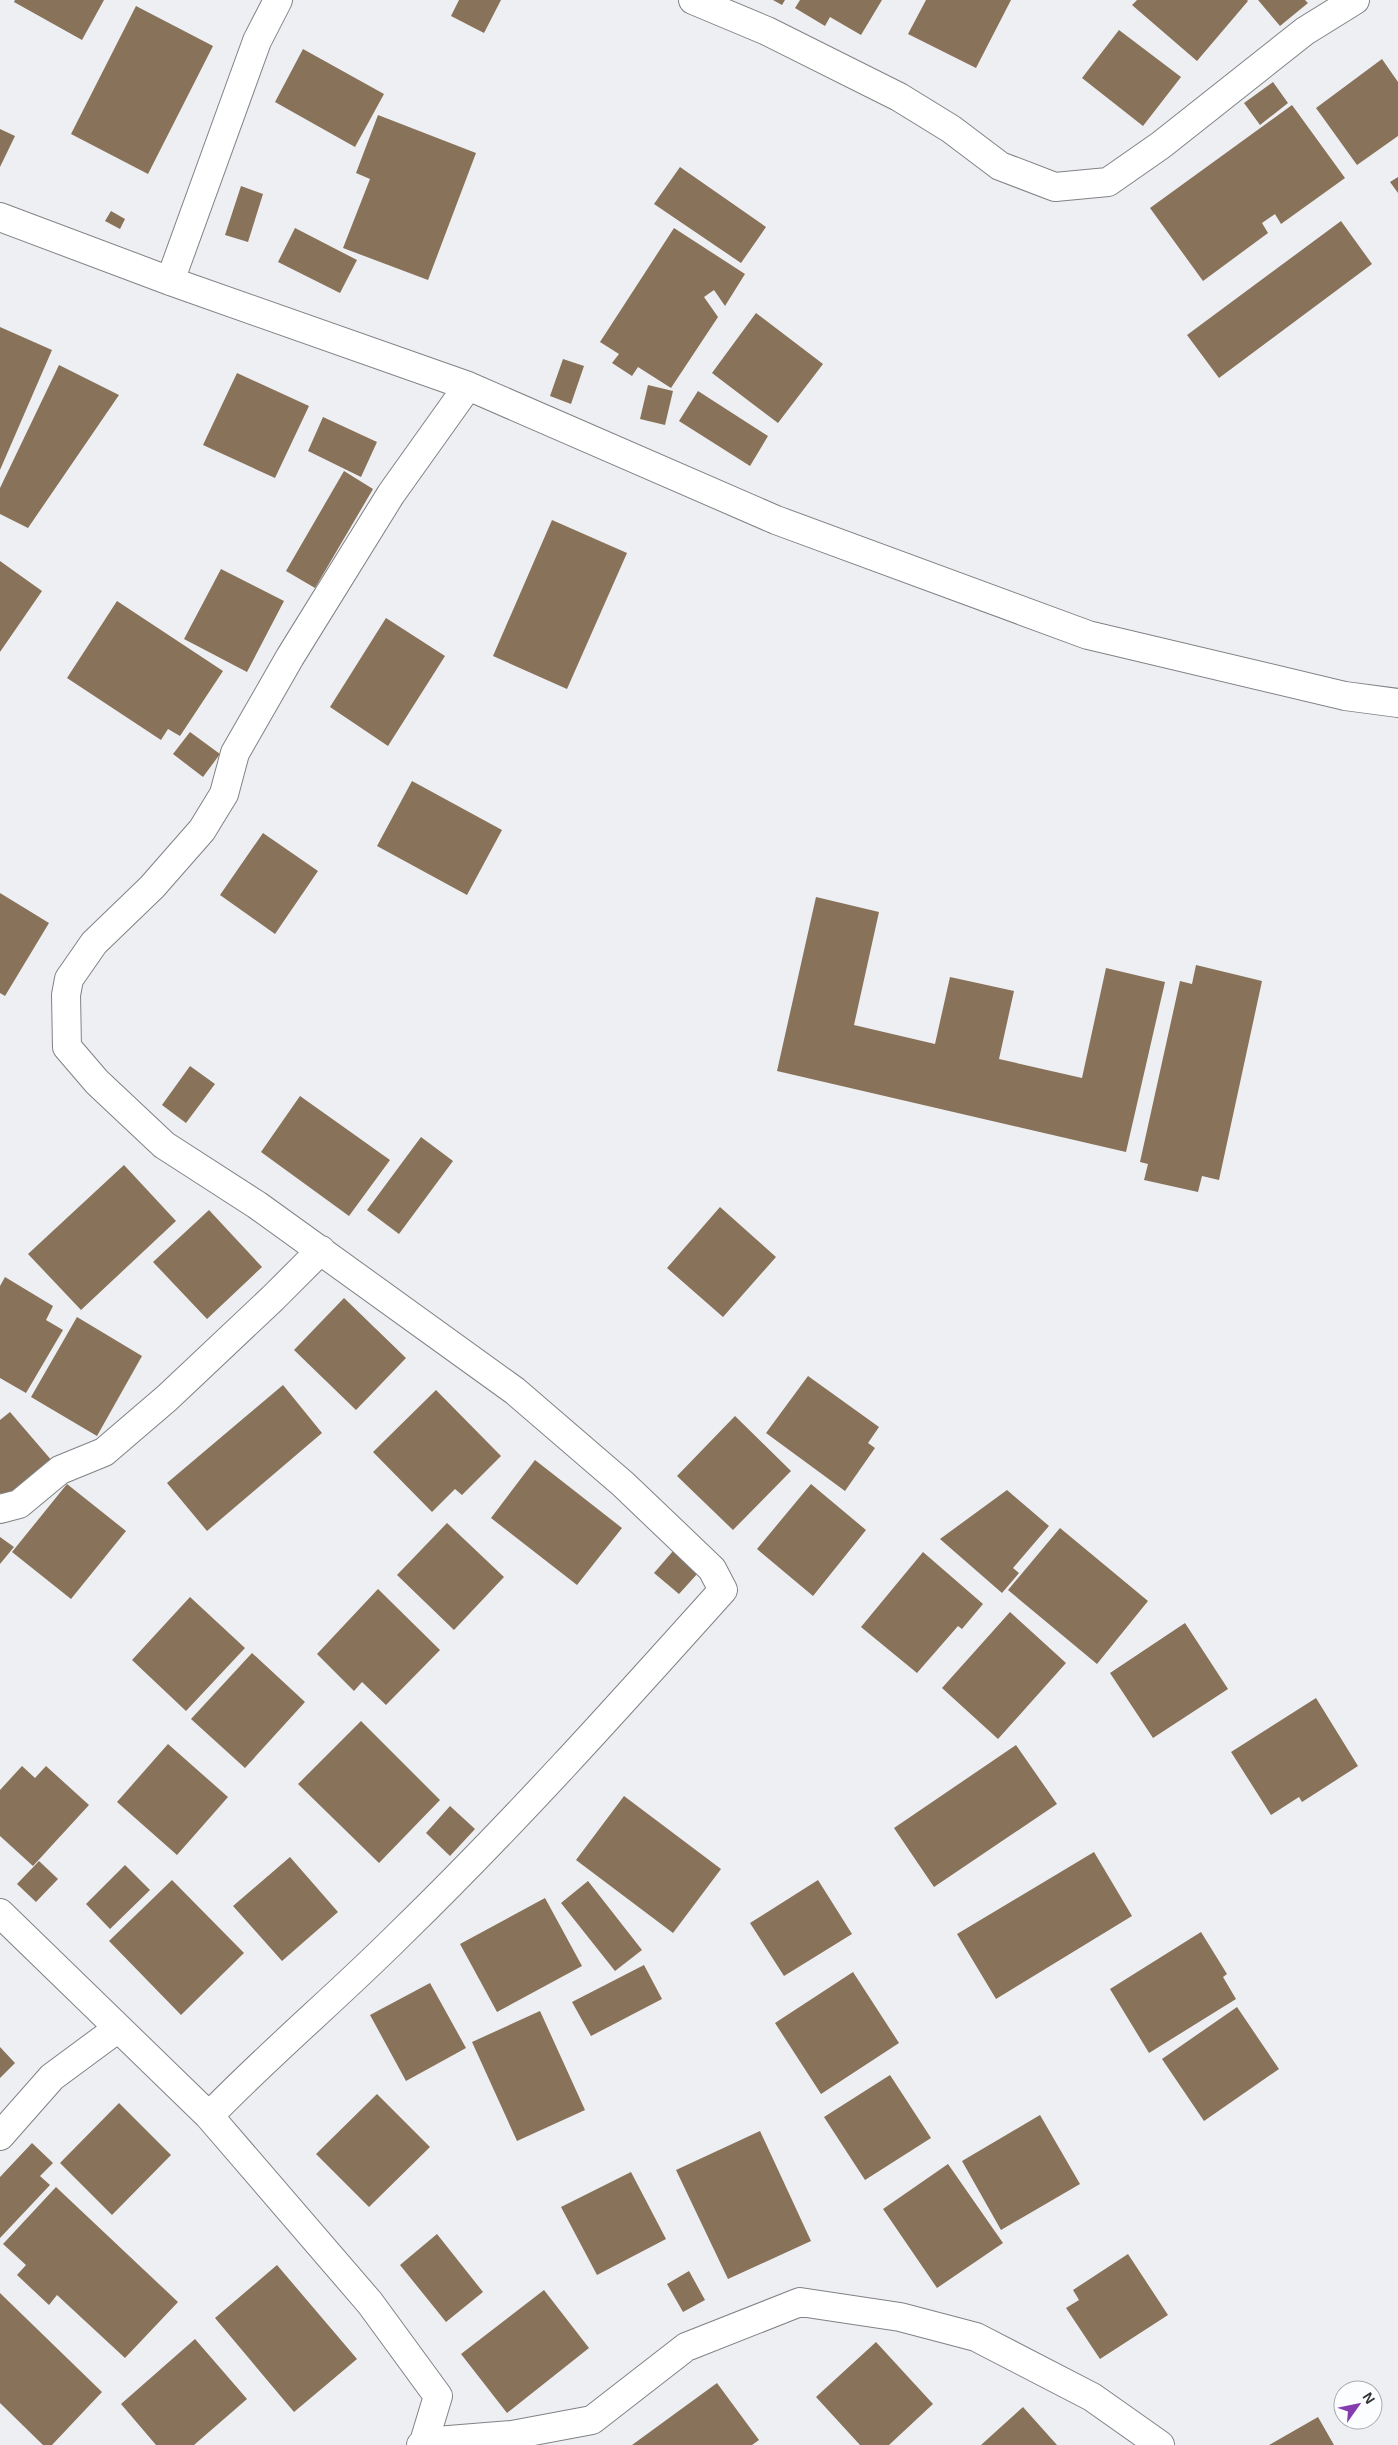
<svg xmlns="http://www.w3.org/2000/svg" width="1398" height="2445" viewBox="0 0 1398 2445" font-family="Helvetica,sans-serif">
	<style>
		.building { fill: #887259 }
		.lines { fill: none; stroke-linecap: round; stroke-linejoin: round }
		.minor-casing { stroke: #808285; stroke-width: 30 }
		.minor { stroke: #fff; stroke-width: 28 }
	</style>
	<rect width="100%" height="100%" fill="#eeeff3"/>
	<path class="building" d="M15 0H104L82 40 14 2Z
		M459 0H501L484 33 451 16Z
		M773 0H785L782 5Z
		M800 0H882L861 35 830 17 825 26 795 8Z
		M926 0H1011L976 68 908 34Z
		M1137 0H1247L1248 1 1197 61 1132 5Z
		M1258 0H1305L1308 3 1280 26Z
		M136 6 213 46 148 174 71 134Z
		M1119 30 1181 77 1143 126 1082 78Z
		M303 49 384 94 355 147 275 102Z
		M1382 59 1398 82V136L1357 165 1316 108Z
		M1273 82 1288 103 1260 125 1244 103Z
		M1292 105 1345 178 1281 224 1275 214 1262 223 1268 233 1203 281 1150 208Z
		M378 115 476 153 428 280 343 248 370 179 356 173Z
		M0 129 15 136 0 167Z
		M680 167 766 227 741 263 654 204Z
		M1398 177V193L1390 182Z
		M241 186 263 194 248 242 225 235Z
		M111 211 125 219 120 229 105 221Z
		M1341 221 1372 264 1219 378 1187 335Z
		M295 228 357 260 340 293 278 262Z
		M674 228 745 274 725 306 714 290 704 297 718 317 671 388 638 367 632 376 612 363 619 354 600 342Z
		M756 313 823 364 778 423 712 373Z
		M0 327 52 350 0 470Z
		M563 359 584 366 571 404 550 396Z
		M59 365 119 395 28 528 0 514V488Z
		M237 373 309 406 275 478 203 445Z
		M648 385 673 391 665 425 640 419Z
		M698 391 768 436 750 466 679 421Z
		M323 417 377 442 361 477 308 451Z
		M344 471 373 489 315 588 286 571Z
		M552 520 627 553 567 689 493 656Z
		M0 561 42 591 0 652Z
		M221 569 284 601 247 672 184 639Z
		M117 601 223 671 180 736 168 729 161 740 67 678Z
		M386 618 445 656 388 746 330 707Z
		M190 732 220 754 203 777 173 754Z
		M412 781 502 830 467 895 377 846Z
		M263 833 318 871 275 934 220 895Z
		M0 893 49 923 5 996 0 993Z
		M816 897 879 912 854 1025 935 1044 950 977 1014 991 999 1059 1082 1078 1106 968 1165 982 1126 1152 777 1071Z
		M1196 965 1262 981 1219 1180 1202 1176 1198 1192 1144 1180 1148 1164 1140 1162 1180 981 1192 984Z
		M190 1066 215 1084 186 1123 162 1105Z
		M300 1096 390 1160 349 1216 261 1152Z
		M421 1137 453 1161 399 1234 367 1210Z
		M124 1165 176 1221 81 1310 28 1254Z
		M720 1207 776 1257 723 1317 667 1268Z
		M209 1210 262 1267 207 1319 153 1262Z
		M5 1277 53 1306 46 1320 63 1330 26 1393 0 1378V1286Z
		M344 1298 406 1358 356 1410 294 1350Z
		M77 1317 142 1356 97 1436 31 1397Z
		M808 1376 879 1427 868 1443 875 1448 845 1491 766 1433Z
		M283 1385 322 1433 207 1531 167 1483Z
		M436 1390 501 1456 462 1495 455 1489 432 1512 373 1452Z
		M10 1412 53 1462 7 1501 0 1493V1420Z
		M735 1416 791 1471 733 1530 677 1476Z
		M535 1460 622 1528 577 1585 491 1518Z
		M67 1484 126 1531 71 1599 12 1552Z
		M811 1484 866 1530 813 1596 757 1549Z
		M1007 1490 1049 1526 1013 1568 1019 1573 1002 1593 940 1539Z
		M447 1523 504 1577 454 1630 397 1575Z
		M1060 1528 1148 1601 1097 1664 1008 1590Z
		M0 1537 14 1547 0 1564Z
		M673 1551 698 1573 679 1594 654 1573Z
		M923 1552 983 1604 962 1629 958 1626 917 1673 861 1627Z
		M378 1589 440 1650 386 1705 362 1682 354 1691 317 1654Z
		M190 1597 245 1648 186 1711 132 1660Z
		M1010 1612 1066 1663 998 1739 942 1688Z
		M1185 1623 1228 1689 1153 1738 1110 1673Z
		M252 1653 305 1702 245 1768 191 1719Z
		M1316 1698 1358 1766 1302 1802 1299 1797 1271 1815 1231 1752Z
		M361 1721 440 1800 379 1863 298 1784Z
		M168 1744 228 1797 177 1855 117 1802Z
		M1016 1745 1057 1804 934 1887 894 1828Z
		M22 1766 35 1778 46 1766 89 1805 33 1866 0 1836V1790Z
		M624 1796 721 1869 673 1933 576 1860Z
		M450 1806 475 1829 450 1856 426 1833Z
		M1094 1852 1132 1916 996 1999 957 1934Z
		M290 1857 338 1912 282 1961 233 1906Z
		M39 1861 58 1879 36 1902 17 1884Z
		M125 1865 150 1890 110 1929 86 1904Z
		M172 1880 244 1953 181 2015 109 1941Z
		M818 1880 852 1934 784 1976 750 1923Z
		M588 1881 642 1950 615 1971 561 1903Z
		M545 1898 582 1966 497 2012 460 1944Z
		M1201 1932 1227 1974 1223 1977 1236 1999 1149 2053 1110 1989Z
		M644 1965 662 1999 591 2036 572 2002Z
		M853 1972 899 2043 821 2094 775 2023Z
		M430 1983 466 2048 406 2081 370 2015Z
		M1237 2007 1279 2069 1204 2121 1162 2059Z
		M540 2011 585 2110 517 2141 472 2042Z
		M0 2047 15 2063 0 2078Z
		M890 2075 931 2138 865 2180 824 2117Z
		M377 2094 430 2147 369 2207 316 2154Z
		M119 2103 171 2155 112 2215 60 2163Z
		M1040 2115 1080 2184 1001 2230 962 2161Z
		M760 2131 811 2241 728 2279 676 2170Z
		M32 2143 53 2163 40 2176 50 2185 0 2238V2177Z
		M948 2164 1003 2243 937 2288 883 2209Z
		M631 2172 666 2239 597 2275 561 2207Z
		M56 2187 178 2302 125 2358 57 2295 49 2305 17 2275 26 2265 3 2244Z
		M437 2234 483 2292 446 2322 400 2265Z
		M1128 2254 1168 2315 1100 2359 1066 2308 1079 2300 1073 2290Z
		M277 2265 357 2359 294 2412 215 2318Z
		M689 2271 705 2300 683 2312 667 2284Z
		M544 2290 589 2348 507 2413 461 2354Z
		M0 2293 102 2392 52 2445H43L0 2403Z
		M195 2339 247 2399 194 2445H156L121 2404Z
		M876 2342 933 2404 889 2445H860L816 2397Z
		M717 2383 759 2440 752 2445H632Z
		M1023 2407 1057 2445H981Z
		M1318 2417 1334 2445H1269Z"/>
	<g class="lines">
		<defs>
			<path id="minor" d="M693 0 767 31 899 97 951 129 1000 166 1055 187 1108 182 1161 145 1305 31 1355 0
				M0 217 170 281 468 386 776 520 1088 635 1345 696 1398 703
				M170 281 257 41 278 0
				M0 1509 19 1504 60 1470 104 1452 167 1398 273 1298 321 1250
				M0 1913 209 2116 370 2303 438 2396 424 2442 421 2445
				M209 2116C270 2053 338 1996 400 1934 513 1824 618 1707 723 1590L712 1569 623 1484 515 1391 257 1205 164 1145 97 1082 67 1047 66 995 69 979 94 943 152 887 202 830 224 794 235 753 290 657 391 494 468 386
				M0 2136 52 2077 117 2029
				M424 2442 512 2435 592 2420 686 2347 800 2302 900 2317 976 2337 1092 2397 1160 2445"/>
		</defs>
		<use href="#minor" class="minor-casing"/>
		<use href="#minor" class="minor"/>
	</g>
	<g transform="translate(1358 2405) rotate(57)"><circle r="24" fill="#fcfdff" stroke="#abacad"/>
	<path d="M0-4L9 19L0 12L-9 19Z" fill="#843caf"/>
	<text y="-8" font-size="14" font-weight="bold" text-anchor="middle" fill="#313233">N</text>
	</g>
</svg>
